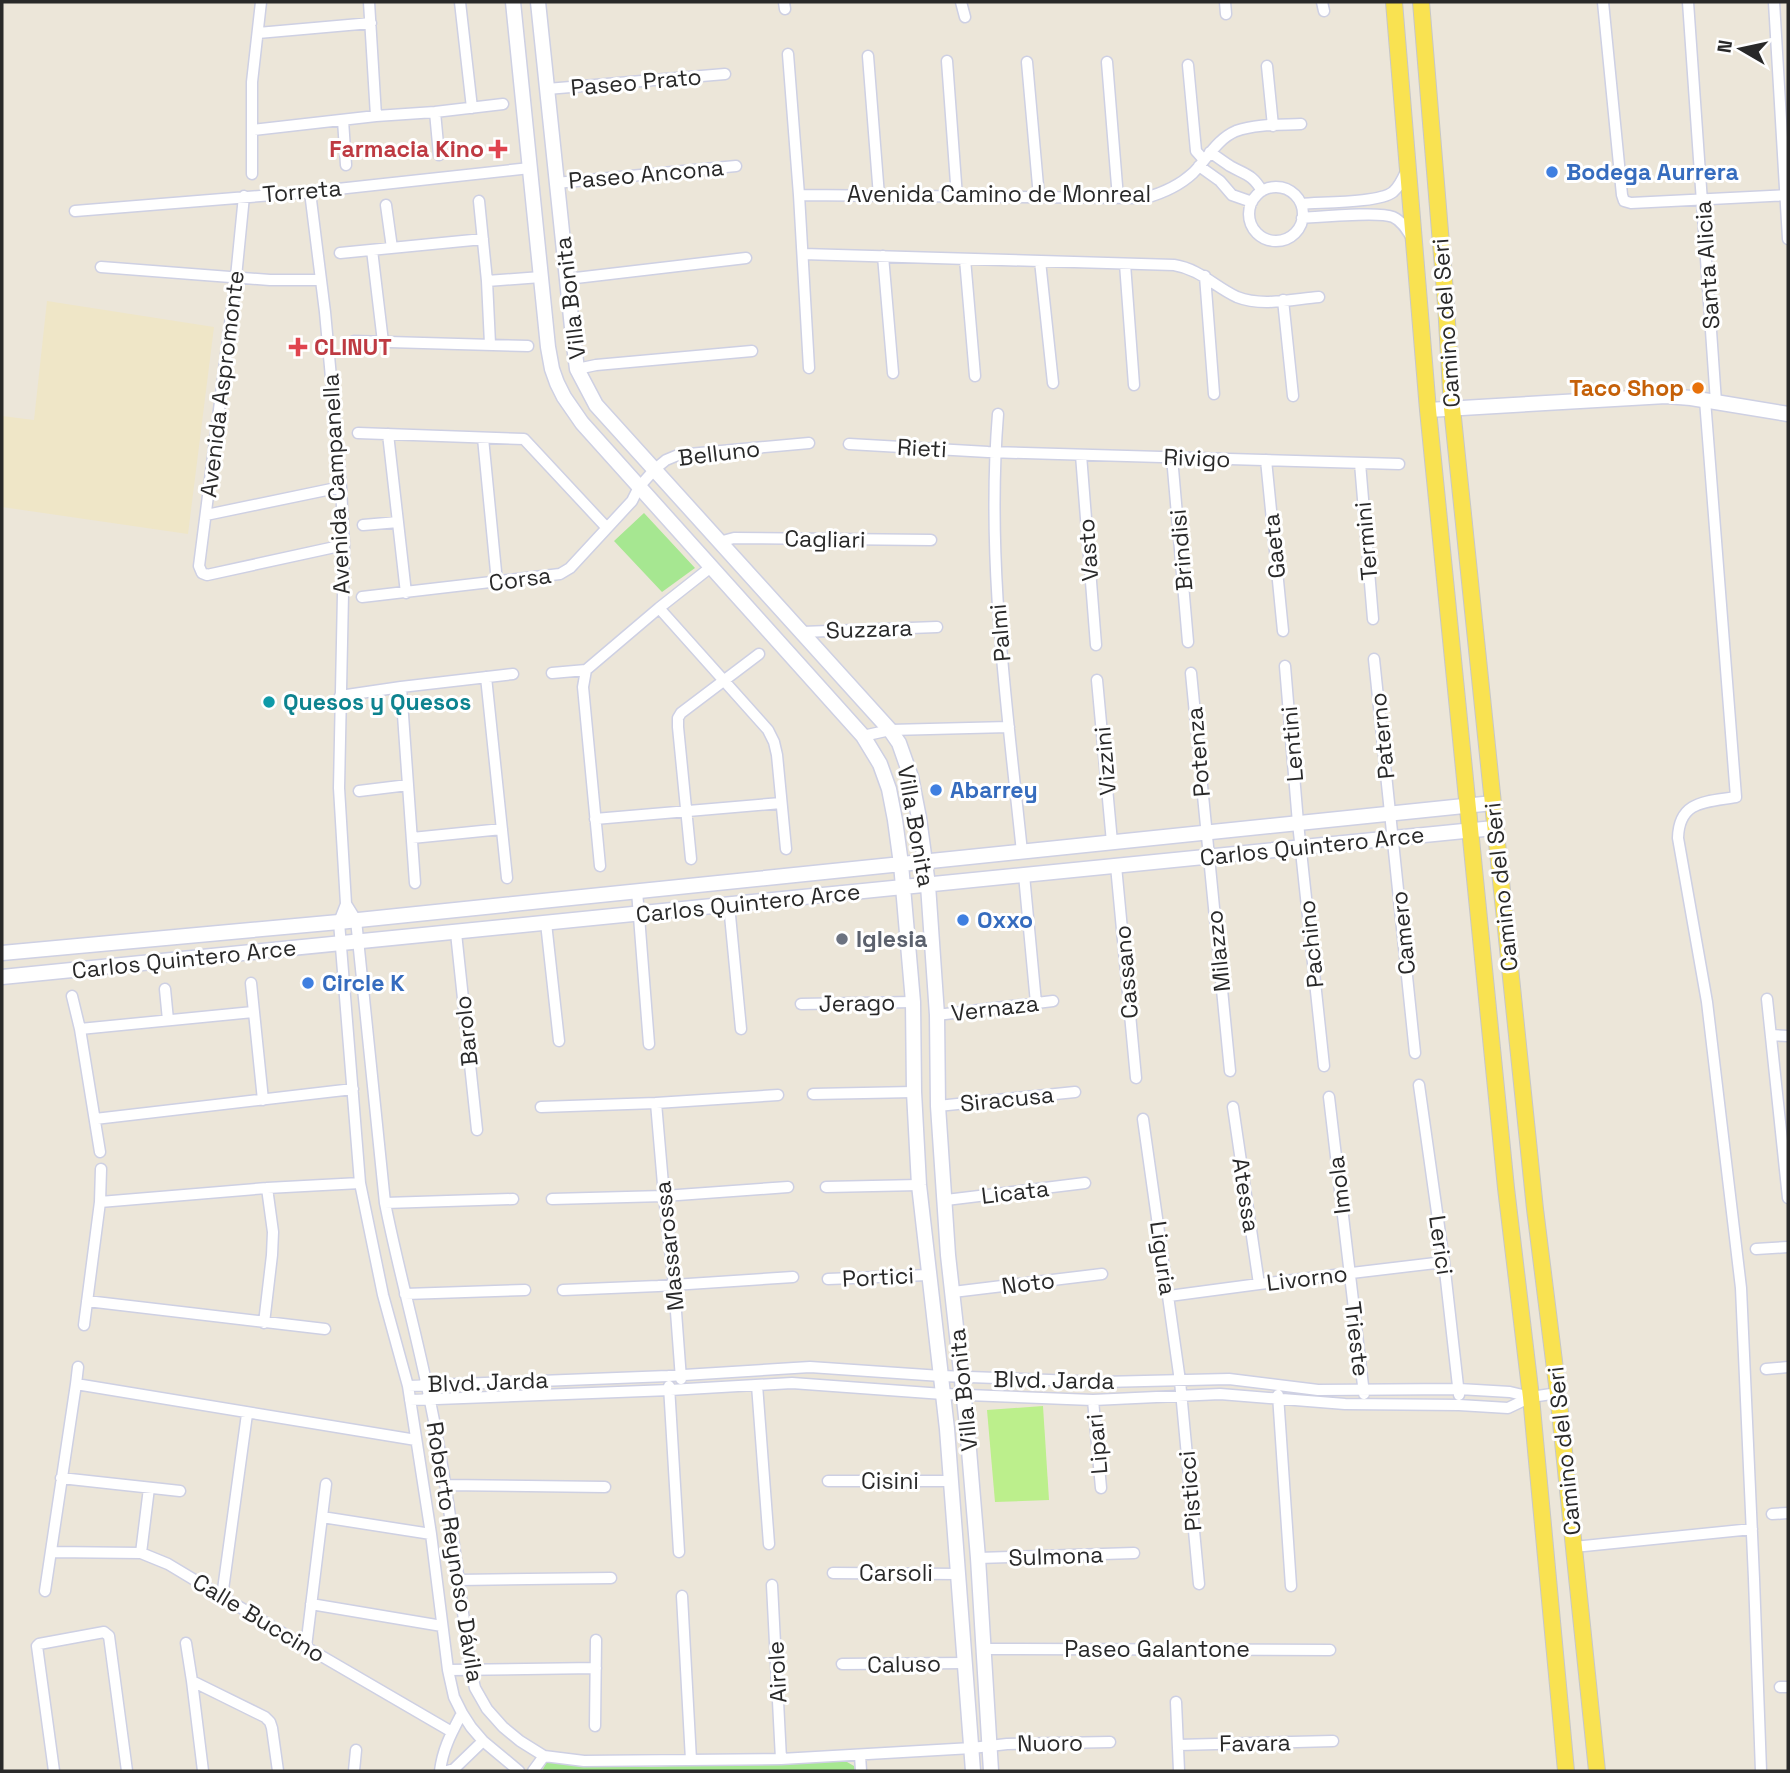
<svg xmlns="http://www.w3.org/2000/svg" width="1790" height="1773" viewBox="0 0 1790 1773" font-family="'Space Grotesk',sans-serif">
	<style>
		.education { fill: #efe6c7 }
		.green { fill: #a6e791 }
		.pitch { fill: #bcef8c }
		.lines { fill: none; stroke-linecap: round; stroke-linejoin: round }
		.street-casing { stroke: #ced0e3; stroke-width: 13 }
		.secondary-casing { stroke: #ced0e3; stroke-width: 17 }
		.primary-casing { stroke: #c7c7c7; stroke-width: 18 }
		.street { stroke: #fff; stroke-width: 10 }
		.secondary { stroke: #fff; stroke-width: 14 }
		.primary { stroke: #f9e251; stroke-width: 16 }
		.health-dot { fill: #e0444e; stroke: #fff; stroke-width: 2.5 }
		.shop-dot { fill: #3f7fe0; stroke: #fff; stroke-width: 2.5 }
		.food-dot { fill: #e8710a; stroke: #fff; stroke-width: 2.5 }
		.culture-dot { fill: #0f9aa8; stroke: #fff; stroke-width: 2.5 }
		.worship-dot { fill: #6b7280; stroke: #fff; stroke-width: 2.5 }
		.labels { text-anchor: middle; stroke-width: 6; stroke-linejoin: round; paint-order: stroke }
		.street-label { font-size: 23px; fill: #292929; stroke: #fff }
		.health-label { font-size: 23px; font-weight: bold; fill: #be3a42; stroke: #fff; text-anchor: end }
		.shop-label { font-size: 23px; font-weight: bold; fill: #366cbe; stroke: #fff; text-anchor: start }
		.food-label { font-size: 23px; font-weight: bold; fill: #c56008; stroke: #fff; text-anchor: end }
		.culture-label { font-size: 23px; font-weight: bold; fill: #0d838f; stroke: #fff; text-anchor: start }
		.worship-label { font-size: 23px; font-weight: bold; fill: #5b616d; stroke: #fff; text-anchor: start }
	</style>
	<rect width="100%" height="100%" fill="#ece6d9"/>
	<path class="education" d="M47 301 214 327 188 534 2 507V416L34 420Z"/>
	<path class="green" d="M644 513 695 568 662 592 614 541Z
		M840 1758 854 1766 855 1771H542L546 1763 556 1760 579 1765 650 1767Z"/>
	<path class="pitch" d="M1043 1406 1049 1500 995 1502 987 1410Z"/>
	<g class="lines">
		<defs>
			<path id="street" d="M369 2 376 116
				M460 2 472 108
				M784 2 785 9
				M961 2 965 17
				M1225 2 1226 14
				M1322 2 1324 11
				M1603 2 1622 195 1624 201 1631 203 1788 195
				M1688 2 1716 402
				M1774 2 1788 239
				M258 33 371 23
				M788 54 799 195 809 368
				M868 56 879 196
				M947 61 957 197
				M1027 62 1039 197
				M1107 62 1118 198
				M1188 65 1196 151 1204 160
				M1267 66 1273 126
				M547 89 725 74
				M435 112 439 155
				M343 120 346 165
				M253 130 376 116 435 112 503 104
				M1210 152C1217 157 1224 162 1230 166 1246 175 1252 174 1262 191
				M1199 166 1220 181 1232 195 1252 202
				M252 174V82L261 2
				M556 183 736 166
				M1249 214a27 27 0 1 1 54 0a27 27 0 1 1-54 0Z
				M310 192 325 312 341 487 344 545 339 788 346 904 339 922 360 1183 383 1295 408 1386 431 1534 448 1670 454 1697 462 1713 471 1727 483 1741 519 1771
				M799 195 1145 198C1163 193 1179 186 1193 173 1207 159 1217 139 1236 131 1256 124 1281 125 1301 124
				M244 196 236 277 199 566 202 573 207 575 344 545
				M479 201 487 281 490 344
				M1301 204C1321 202 1379 203 1393 192 1400 186 1403 178 1407 169
				M386 205 392 248
				M75 211 310 192 530 168
				M1302 218C1320 217 1379 211 1393 217 1402 221 1407 230 1412 238
				M372 250 383 342
				M340 253 483 239
				M803 254 1174 265C1200 269 1215 287 1237 297 1262 307 1294 299 1319 297
				M883 256 893 373
				M965 259 975 376
				M1040 261 1053 383
				M1125 264 1134 385
				M101 267 270 280H321
				M1205 276 1214 394
				M567 279 746 258
				M487 281 541 277
				M1283 300 1293 396
				M354 341 528 346
				M577 369 596 365 752 351
				M1705 400 1736 797C1707 802 1679 800 1678 838L1707 1002 1741 1288 1754 1579 1761 1771
				M998 414C986 560 1007 706 1022 852
				M358 433 524 439 607 528
				M388 434 406 593
				M483 438 497 582
				M849 444 988 452 1399 464
				M1081 455 1096 645
				M1172 457 1188 642
				M1266 460 1283 631
				M1360 463 1373 619
				M206 515 341 487
				M363 525 398 522
				M719 542 734 538 931 540
				M362 597 560 574 570 568 607 528 632 501 639 487 655 469 666 460 678 455 809 443
				M659 608 768 730 774 742 777 755 786 849
				M802 632 937 627
				M1374 659 1415 1053
				M1285 666 1298 823 1324 1066
				M586 670 583 687 600 866
				M552 673 586 670 659 608 711 567
				M1191 673 1230 1071
				M486 677 507 878
				M1097 680 1112 842
				M401 687 415 883
				M340 696 401 687 513 674
				M863 736 890 730 1009 727
				M359 791 408 785
				M595 819 781 803
				M412 838 502 829
				M691 859 678 727V718L681 713 759 654
				M1116 866 1136 1078
				M1024 875 1036 1003
				M637 891 649 1044
				M346 904 356 920 385 1203C398 1269 417 1335 430 1401 449 1490 458 1581 471 1671L475 1688 487 1709 503 1727 520 1741 544 1756 584 1761 781 1759 972 1748 1007 1744 1110 1742
				M729 905 741 1029
				M546 923 559 1041
				M456 933 477 1130
				M251 983 263 1100
				M165 989 168 1020
				M72 996 80 1029 100 1152
				M1767 999 1788 1198
				M801 1004 913 1002
				M937 1015 1053 1001
				M80 1029 253 1012
				M1771 1035 1788 1036
				M1419 1085 1444 1262 1459 1395
				M813 1094 914 1092
				M1329 1097 1364 1394
				M656 1103 664 1196 674 1285 681 1379
				M938 1106 1075 1092
				M541 1107 656 1103 778 1095
				M1233 1107 1259 1284
				M95 1119 353 1089
				M1143 1119 1180 1381 1199 1584
				M826 1187 919 1185
				M552 1199 664 1196 788 1187
				M946 1200 1085 1183
				M100 1202 267 1188 360 1183
				M385 1203 513 1199
				M1756 1249 1788 1247
				M828 1279 928 1275
				M563 1290 658 1286 793 1277
				M953 1292 1102 1274
				M405 1294 525 1290
				M1169 1296 1259 1284 1444 1262
				M87 1301 325 1329
				M264 1323 272 1255 273 1232 267 1188
				M84 1325 100 1202 101 1169
				M78 1367 76 1384 416 1440
				M1766 1369 1788 1367
				M757 1385 769 1544
				M408 1386 668 1376 810 1367 941 1376 1102 1382 1229 1379 1318 1390 1459 1389 1510 1392 1531 1397
				M669 1386 679 1552
				M1278 1395 1291 1586
				M410 1400 670 1390 792 1383 943 1394 1093 1400 1220 1394 1345 1404 1459 1405 1508 1408 1531 1397 1558 1393
				M1093 1400 1101 1488
				M61 1478 180 1491
				M828 1481H951
				M445 1485 605 1487
				M1772 1514 1788 1513
				M322 1517 431 1534
				M1574 1547 1752 1529
				M52 1552 141 1553 168 1564 306 1647 452 1732
				M141 1553 149 1488
				M978 1558 1134 1553
				M833 1573 958 1574
				M458 1580 611 1578
				M772 1585 781 1759
				M45 1591 76 1384
				M682 1596 691 1760
				M222 1597 247 1414
				M311 1604 442 1626
				M186 1643 192 1681
				M306 1647 326 1484
				M984 1649 1330 1650
				M842 1664 966 1663
				M448 1670 596 1668
				M1780 1687H1788
				M1176 1702 1179 1771
				M595 1726 596 1640
				M1178 1745 1333 1741
				M860 1755 861 1771
				M54 1771 37 1646 39 1644 104 1632 109 1636 127 1771
				M203 1771 192 1681 265 1717 270 1722 272 1728 278 1771
				M354 1771 356 1750
				M440 1771C443 1748 451 1734 462 1713
				M447 1771 454 1769 483 1741
				M533 1771 544 1756"/>
			<path id="secondary" d="M513 2 548 347 552 369 557 383 564 397 582 423 863 736 880 764 889 789 895 820 901 864 913 1002 914 1092 919 1185 947 1429 973 1771
				M538 2 573 337 577 369 596 405 890 730 899 743 911 777 919 818 928 885 937 1015 938 1106 948 1255 967 1426 978 1558 991 1771
				M1428 410 1666 396 1691 398 1788 414
				M2 953 339 922 1493 803
				M2 977 1494 828"/>
			<path id="primary" d="M1394 2 1428 410 1506 1188 1531 1397 1566 1771
				M1421 2 1446 304 1452 408 1535 1209 1558 1393 1597 1771"/>
		</defs>
		<use href="#street" class="street-casing"/>
		<use href="#secondary" class="secondary-casing"/>
		<use href="#primary" class="primary-casing"/>
		<use href="#street" class="street"/>
		<use href="#secondary" class="secondary"/>
		<use href="#primary" class="primary"/>
	</g>
	<g class="health-dot">
		<path d="M494.5 138.5h7v7h7v7h-7v7h-7v-7h-7v-7h7z"/>
		<path d="M294.5 336.5h7v7h7v7h-7v7h-7v-7h-7v-7h7z"/>
	</g>
	<g class="shop-dot">
		<circle cx="1552" cy="172" r="7"/>
		<circle cx="936" cy="790" r="7"/>
		<circle cx="963" cy="920" r="7"/>
		<circle cx="308" cy="983" r="7"/>
	</g>
	<circle class="food-dot" cx="1698" cy="388" r="7"/>
	<circle class="culture-dot" cx="269" cy="702" r="7"/>
	<circle class="worship-dot" cx="842" cy="939" r="7"/>
	<g class="labels">
		<g class="street-label">
			<text transform="translate(636 82) rotate(-5)" y="8">Paseo Prato</text>
			<text transform="translate(646 174) rotate(-5)" y="8">Paseo Ancona</text>
			<text transform="translate(302 191) rotate(-5)" y="8">Torreta</text>
			<text x="999" y="202">Avenida Camino de Monreal</text>
			<text transform="translate(1707 265) rotate(-94)" y="8">Santa Alicia</text>
			<text transform="translate(570 298) rotate(-97)" y="8">Villa Bonita</text>
			<text transform="translate(1446 323) rotate(-94)" y="8">Camino del Seri</text>
			<text transform="translate(222 384) rotate(-83)" y="8">Avenida Aspromonte</text>
			<text transform="translate(922 448) rotate(3)" y="8">Rieti</text>
			<text transform="translate(719 453) rotate(-7)" y="8">Belluno</text>
			<text transform="translate(1197 458) rotate(2)" y="8">Rivigo</text>
			<text transform="translate(336 484) rotate(-93)" y="8">Avenida Campanella</text>
			<text transform="translate(825 539) rotate(1)" y="8">Cagliari</text>
			<text transform="translate(1366 541) rotate(-95)" y="8">Termini</text>
			<text transform="translate(1274 546) rotate(-96)" y="8">Gaeta</text>
			<text transform="translate(1088 550) rotate(-94)" y="8">Vasto</text>
			<text transform="translate(1181 550) rotate(-95)" y="8">Brindisi</text>
			<text transform="translate(520 579) rotate(-8)" y="8">Corsa</text>
			<text transform="translate(869 629) rotate(-2)" y="8">Suzzara</text>
			<text transform="translate(1000 633) rotate(-95)" y="8">Palmi</text>
			<text transform="translate(1382 736) rotate(-96)" y="8">Paterno</text>
			<text transform="translate(1292 744) rotate(-95)" y="8">Lentini</text>
			<text transform="translate(1198 752) rotate(-95)" y="8">Potenza</text>
			<text transform="translate(1105 761) rotate(-95)" y="8">Vizzini</text>
			<text transform="translate(916 826) rotate(80)" y="8">Villa Bonita</text>
			<text transform="translate(1312 846) rotate(-6)" y="8">Carlos Quintero Arce</text>
			<text transform="translate(1501 887) rotate(-96)" y="8">Camino del Seri</text>
			<text transform="translate(748 903) rotate(-6)" y="8">Carlos Quintero Arce</text>
			<text transform="translate(1403 933) rotate(-96)" y="8">Camero</text>
			<text transform="translate(1311 944) rotate(-96)" y="8">Pachino</text>
			<text transform="translate(1218 951) rotate(-96)" y="8">Milazzo</text>
			<text transform="translate(184 959) rotate(-6)" y="8">Carlos Quintero Arce</text>
			<text transform="translate(1126 972) rotate(-95)" y="8">Cassano</text>
			<text transform="translate(857 1003) rotate(-1)" y="8">Jerago</text>
			<text transform="translate(995 1008) rotate(-7)" y="8">Vernaza</text>
			<text transform="translate(466 1031) rotate(-96)" y="8">Barolo</text>
			<text transform="translate(1007 1099) rotate(-6)" y="8">Siracusa</text>
			<text transform="translate(1339 1185) rotate(-97)" y="8">Imola</text>
			<text transform="translate(1015 1192) rotate(-7)" y="8">Licata</text>
			<text transform="translate(1246 1195) rotate(81)" y="8">Atessa</text>
			<text transform="translate(1441 1245) rotate(82)" y="8">Lerici</text>
			<text transform="translate(669 1246) rotate(-96)" y="8">Massarossa</text>
			<text transform="translate(1163 1258) rotate(82)" y="8">Liguria</text>
			<text transform="translate(878 1277) rotate(-3)" y="8">Portici</text>
			<text transform="translate(1307 1278) rotate(-7)" y="8">Livorno</text>
			<text transform="translate(1028 1283) rotate(-7)" y="8">Noto</text>
			<text transform="translate(1357 1339) rotate(83)" y="8">Trieste</text>
			<text transform="translate(1054 1380) rotate(1)" y="8">Blvd. Jarda</text>
			<text transform="translate(488 1382) rotate(-2)" y="8">Blvd. Jarda</text>
			<text transform="translate(963 1390) rotate(-96)" y="8">Villa Bonita</text>
			<text transform="translate(1097 1444) rotate(-95)" y="8">Lipari</text>
			<text transform="translate(1564 1451) rotate(-96)" y="8">Camino del Seri</text>
			<text x="890" y="1489">Cisini</text>
			<text transform="translate(1190 1491) rotate(-95)" y="8">Pisticci</text>
			<text transform="translate(455 1552) rotate(81)" y="8">Roberto Reynoso Dávila</text>
			<text transform="translate(1056 1556) rotate(-2)" y="8">Sulmona</text>
			<text x="896" y="1581">Carsoli</text>
			<text transform="translate(259 1618) rotate(31)" y="8">Calle Buccino</text>
			<text x="1157" y="1657">Paseo Galantone</text>
			<text transform="translate(904 1664) rotate(-1)" y="8">Caluso</text>
			<text transform="translate(777 1672) rotate(-93)" y="8">Airole</text>
			<text transform="translate(1050 1743) rotate(-1)" y="8">Nuoro</text>
			<text transform="translate(1255 1743) rotate(-1)" y="8">Favara</text>
		</g>
		<g class="health-label">
			<text x="484" y="157">Farmacia Kino</text>
			<text x="314" y="355" text-anchor="start">CLINUT</text>
		</g>
		<g class="shop-label">
			<text x="1566" y="180">Bodega Aurrera</text>
			<text x="950" y="798">Abarrey</text>
			<text x="977" y="928">Oxxo</text>
			<text x="322" y="991">Circle K</text>
		</g>
		<g class="food-label">
			<text x="1684" y="396">Taco Shop</text>
		</g>
		<g class="culture-label">
			<text x="283" y="710">Quesos y Quesos</text>
		</g>
		<g class="worship-label">
			<text x="856" y="947">Iglesia</text>
		</g>
	</g>
	<rect width="1790" height="1773" fill="none" stroke="#292929" stroke-width="7"/>
	<g transform="translate(1741 49) rotate(279)" stroke="#ffffff" stroke-width="5" paint-order="stroke">
	<path d="M0-5L12 26L0 18L-12 26Z" fill="#292929"/>
	<text y="-10" font-size="19" font-weight="bold" text-anchor="middle" fill="#292929">N</text>
	</g>
</svg>
